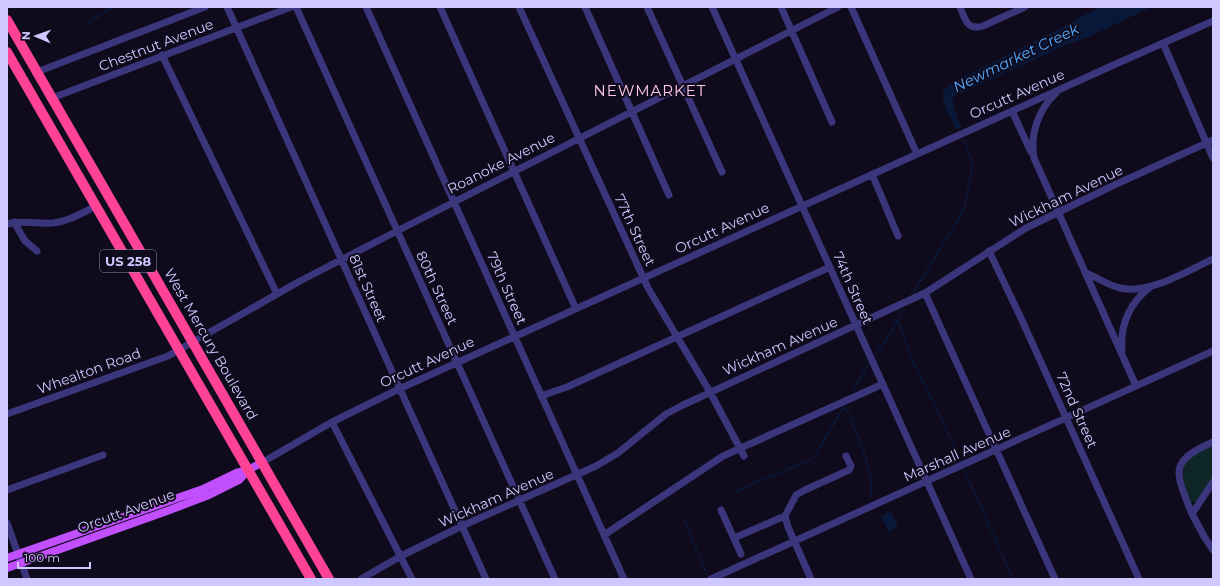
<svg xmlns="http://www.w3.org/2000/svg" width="1220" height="586" viewBox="0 0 1220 586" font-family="Montserrat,sans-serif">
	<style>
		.green { fill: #0e2626 }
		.water { fill: #091838 }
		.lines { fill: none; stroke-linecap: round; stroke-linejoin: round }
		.stream { stroke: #091838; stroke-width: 1.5 }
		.minor { stroke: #3b367b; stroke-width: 7 }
		.major { stroke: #c24ffe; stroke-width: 8 }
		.highway { stroke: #fe4397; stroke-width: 10 }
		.labels { text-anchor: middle; stroke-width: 4; stroke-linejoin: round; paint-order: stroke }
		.shield { fill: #0f0b1c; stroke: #958fbb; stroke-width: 1 }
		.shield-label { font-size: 13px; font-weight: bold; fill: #cfc7ff }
		.street-label { font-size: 14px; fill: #cfc7ff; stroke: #0f0b1c }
		.water-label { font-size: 15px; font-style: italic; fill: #56abfe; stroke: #0f0b1c }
		.neighbourhood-label { font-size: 15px; letter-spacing: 1px; fill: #ffc9e9; stroke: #0f0b1c }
	</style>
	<rect width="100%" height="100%" fill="#0f0b1c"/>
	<path class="green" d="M1213 445V478L1198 501 1190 502C1178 466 1178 462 1213 445Z"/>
	<path class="water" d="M1100 7H1152L1086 38 1066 45 957 95 953 98 952 101 961 127 956 129C953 123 940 98 943 93 945 86 964 76 971 73L1071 23 1073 21Z
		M889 512H891L898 527 889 532 881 517Z"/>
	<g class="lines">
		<path class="stream" d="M88 23 113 7
			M7 80H8
			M913 293 964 210 973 162 964 140
			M898 320 910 355 935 405 961 462
			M875 355 890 334 902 311
			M853 390 868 365
			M964 469 1013 579
			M736 492 768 477 811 460 816 454 843 408 847 410C858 438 874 467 871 498
			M684 519 707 575"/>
		<path class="minor" d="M227 7 486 579
			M296 7 555 579
			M366 7 624 579
			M440 7 576 309
			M519 7 648 288 710 392 744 456
			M585 7 669 195
			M647 7 722 172
			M712 7 971 579
			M781 7 832 122
			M851 7 917 154
			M960 7C965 19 967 31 983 26L1025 7
			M1163 43 1213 158
			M162 55 277 294
			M37 72 205 7
			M1056 93C1038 110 1030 134 1034 158L1136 386
			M52 98 291 7
			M1012 111 1031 152
			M872 174 898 236
			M14 222 25 241 37 251
			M7 224C23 220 37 224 53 223 69 221 82 213 96 206
			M989 251 1020 316 1139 579
			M1086 273C1097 277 1107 285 1120 288 1148 295 1187 271 1213 259
			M925 293 1055 579
			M1122 351C1120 326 1129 304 1149 288
			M541 396 567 387 830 267
			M7 414 168 356 300 281 397 231 838 7
			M332 422 412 579
			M263 462 332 422 399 389 1118 63 1213 21
			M1213 482 1192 514 1205 538 1213 550
			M7 490 103 455
			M721 510 741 554
			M1192 514C1176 473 1167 462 1213 442
			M7 523 27 579
			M604 535 723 456 883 384
			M734 538 785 516
			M361 579 401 556 462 526 596 466 618 453 666 414 683 405 925 293 1026 228 1110 187 1213 140
			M711 579 1213 351
			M811 579 788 527 785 516 796 495 805 490 849 470 851 466 846 456"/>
		<path class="major" d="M7 558 203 489 236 473 248 470
			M7 568 167 511 209 495 239 480 248 470 263 462"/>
		<path class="highway" d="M7 20 329 579
			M7 52 311 579"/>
	</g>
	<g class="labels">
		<rect class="shield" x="100" y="250" width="56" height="22" rx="3"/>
		<g class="shield-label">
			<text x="128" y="266">US 258</text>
		</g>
		<g class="street-label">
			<text transform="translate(156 45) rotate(-21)" y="5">Chestnut Avenue</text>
			<text transform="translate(1017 94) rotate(-24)" y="5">Orcutt Avenue</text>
			<text transform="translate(501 163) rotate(-27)" y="5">Roanoke Avenue</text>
			<text transform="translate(1066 196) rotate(-26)" y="5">Wickham Avenue</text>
			<text transform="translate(722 228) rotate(-25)" y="5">Orcutt Avenue</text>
			<text transform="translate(635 230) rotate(65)" y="5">77th Street</text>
			<text transform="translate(368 288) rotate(66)" y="5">81st Street</text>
			<text transform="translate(437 288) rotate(65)" y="5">80th Street</text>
			<text transform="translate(507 288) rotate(66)" y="5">79th Street</text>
			<text transform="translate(853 288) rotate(66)" y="5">74th Street</text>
			<text transform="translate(211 344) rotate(60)" y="5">West Mercury Boulevard</text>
			<text transform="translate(780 346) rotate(-24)" y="5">Wickham Avenue</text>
			<text transform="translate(427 362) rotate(-25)" y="5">Orcutt Avenue</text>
			<text transform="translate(89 371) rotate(-20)" y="5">Whealton Road</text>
			<text transform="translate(1077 410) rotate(66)" y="5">72nd Street</text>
			<text transform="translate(957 454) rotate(-24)" y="5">Marshall Avenue</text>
			<text transform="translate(496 498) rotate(-24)" y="5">Wickham Avenue</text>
			<text transform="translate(126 511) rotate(-20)" y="5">Orcutt Avenue</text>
		</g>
		<g class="water-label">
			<text transform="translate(1016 58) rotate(-26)" y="5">Newmarket Creek</text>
		</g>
		<g class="neighbourhood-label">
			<text x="650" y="96">NEWMARKET</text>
		</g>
	</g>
	<rect width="1220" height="586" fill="none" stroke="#cfc7ff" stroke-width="16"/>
	<g transform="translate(36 36) rotate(272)" stroke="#0f0b1c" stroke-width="3" paint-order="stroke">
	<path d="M0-3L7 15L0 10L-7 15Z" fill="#cfc7ff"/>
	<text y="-6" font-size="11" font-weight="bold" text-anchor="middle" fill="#cfc7ff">N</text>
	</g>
	<path d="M18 562v6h72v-6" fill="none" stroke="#cfc7ff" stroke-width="2"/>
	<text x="24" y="562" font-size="12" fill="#cfc7ff" stroke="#0f0b1c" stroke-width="3" paint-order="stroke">100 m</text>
</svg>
